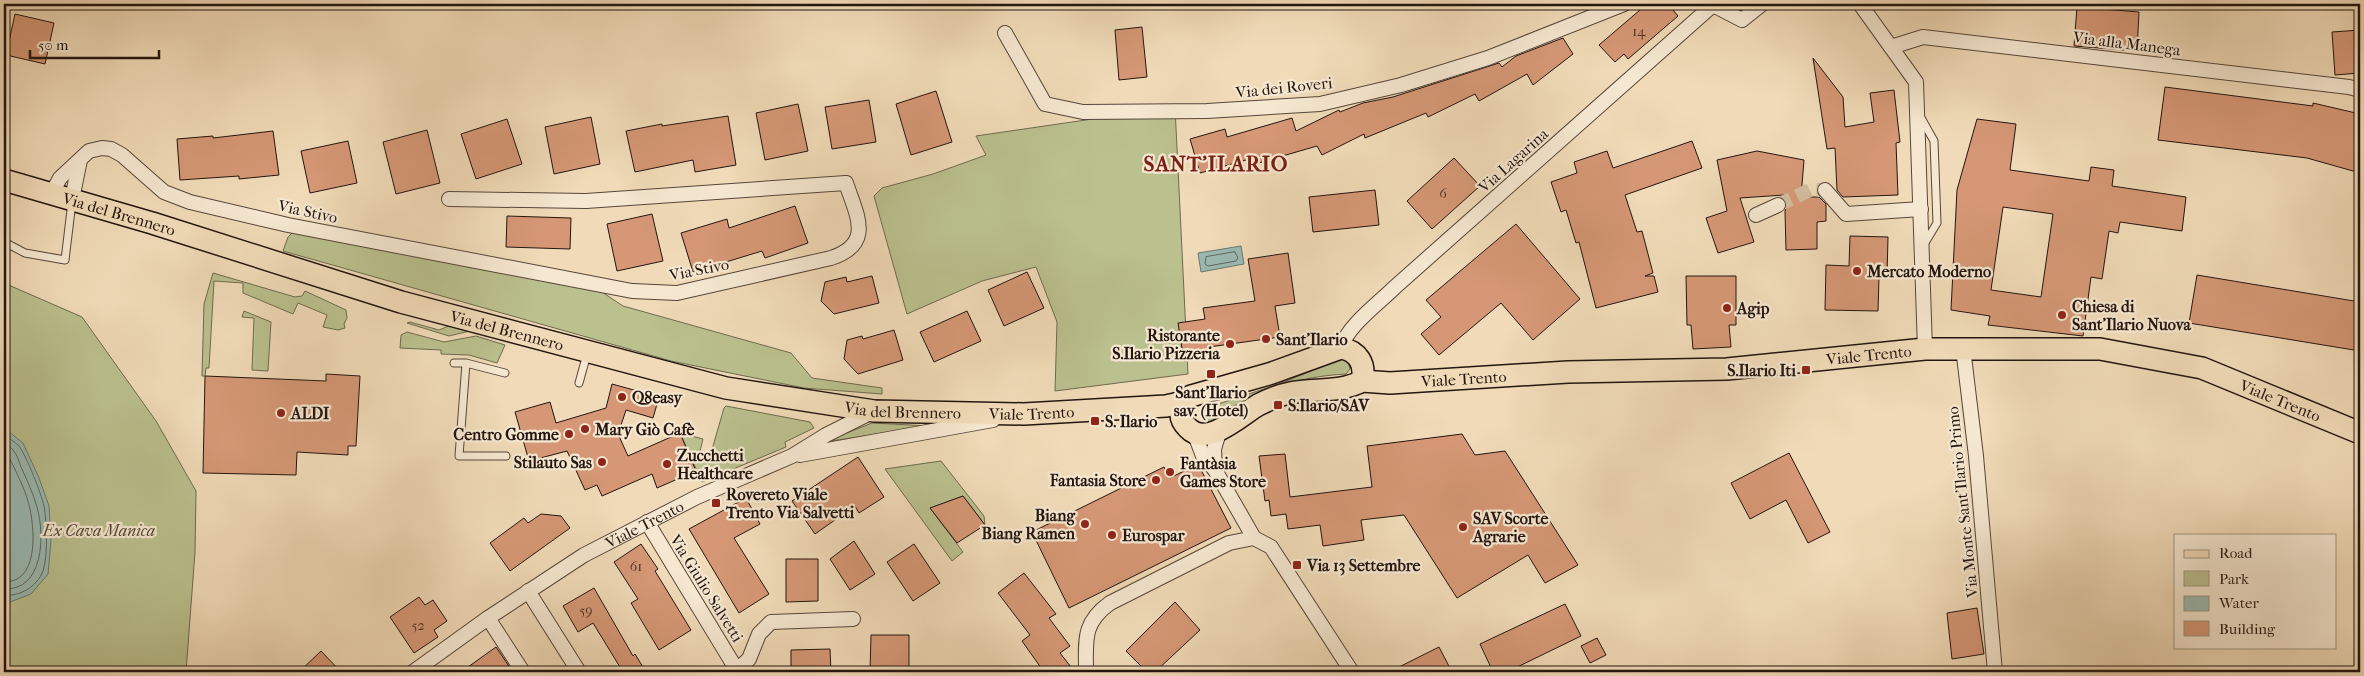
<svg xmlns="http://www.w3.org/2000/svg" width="2364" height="676" viewBox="0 0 2364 676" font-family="'IM FELL French Canon',serif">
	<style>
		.green { fill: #bac08e; stroke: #6e6a4f }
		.water { fill: #9abab2; stroke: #6a7871 }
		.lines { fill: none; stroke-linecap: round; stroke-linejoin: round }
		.shore { stroke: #5e6861; stroke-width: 1 }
		.building { fill: #d59775; stroke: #231510; fill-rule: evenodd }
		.street-tunnel { stroke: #d1bc9e; stroke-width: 14; stroke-dasharray: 14 7; stroke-linecap: butt }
		.lane-casing { stroke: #56463a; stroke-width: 9 }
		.street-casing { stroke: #56463a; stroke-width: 16 }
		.primary-casing { stroke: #231510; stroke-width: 24 }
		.lane { stroke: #f5e7d0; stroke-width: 7 }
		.street { stroke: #f5e7d0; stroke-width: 14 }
		.primary { stroke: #f0dab7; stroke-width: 21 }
		.poi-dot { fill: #8f2418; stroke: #f5e7d0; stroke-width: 2 }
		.labels { text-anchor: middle; stroke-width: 4.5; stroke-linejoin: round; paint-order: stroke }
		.number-label { font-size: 14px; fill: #503629 }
		.street-label { font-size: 16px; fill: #231510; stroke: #f5e7d0 }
		.poi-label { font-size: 16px; font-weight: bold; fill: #231510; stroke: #f5e7d0; text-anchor: start }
		.park-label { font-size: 16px; font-style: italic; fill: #504836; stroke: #f5e7d0 }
		.district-label { font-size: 21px; font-weight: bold; letter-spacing: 1px; fill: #7a1f14; stroke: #f5e7d0 }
	</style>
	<rect width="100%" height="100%" fill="#f0dab7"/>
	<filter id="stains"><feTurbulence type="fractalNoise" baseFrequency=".004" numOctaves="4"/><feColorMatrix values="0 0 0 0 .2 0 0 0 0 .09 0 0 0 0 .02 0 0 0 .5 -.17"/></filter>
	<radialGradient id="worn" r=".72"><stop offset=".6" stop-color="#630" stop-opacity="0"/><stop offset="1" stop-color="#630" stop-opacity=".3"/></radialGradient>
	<path class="green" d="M1175 107 1188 374 1055 391 1057 322 1036 267 982 281 907 314 874 196 882 188 933 174 986 155 976 136Z
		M293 232 602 292 623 306 791 353 812 378 882 388V394L804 388 671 361 283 251 288 237Z
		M213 273 295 297 302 296 305 291 346 310 347 318 344 324 345 328 338 330 323 327 327 315 298 303 293 314 243 293V283L214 281 209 368H206L205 376H202L204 304Z
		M4 283 82 317 156 421 196 491 195 552 186 672H4Z
		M244 311 271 322 268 371 252 370 254 318 242 317Z
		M410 322 439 330 451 325 474 330 449 336 407 323Z
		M407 332 444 342 476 336 505 345 497 363 469 355 441 354V350L400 348 401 335Z
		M1341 359 1348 361 1350 369 1346 374C1308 376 1273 385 1239 403 1229 408 1220 416 1210 422L1203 421 1200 413 1206 408 1279 384Z
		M726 406 810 422 814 428 785 442 786 447 702 482 680 433 703 439 700 451 711 453 724 408Z
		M872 423 930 426 824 442Z
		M941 461 984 516 985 525 963 496 930 508 963 552 952 561 885 469Z"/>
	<path class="water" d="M1241 246 1244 264 1201 272 1198 253Z
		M4 428 23 443 39 478 49 506 51 541 48 574 31 594 10 602 4 600Z"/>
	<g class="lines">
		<path class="shore" d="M1235 252 1238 258 1236 261 1208 266 1205 264 1206 257Z
			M4 434C8 438 15 442 19 446 27 457 41 493 44 506 47 522 48 556 43 571 37 587 19 597 4 595
			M4 442C7 445 11 447 13 450 17 454 19 462 21 467 27 480 33 493 37 507 45 535 44 591 4 589
			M4 452 8 455C16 472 26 490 30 509 35 533 38 583 4 582"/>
	</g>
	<path class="building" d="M1647 4H1668L1678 16 1628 59 1624 54 1615 62 1599 45Z
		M2077 7 2139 12 2137 51 2074 46Z
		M15 14 54 23 45 64 6 55Z
		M1142 27 1147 77 1119 80 1115 30Z
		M2360 30V73L2335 75 2332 32Z
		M1563 38 1573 54 1533 85 1527 74 1479 101 1475 94 1428 117 1426 113 1365 138 1364 134 1322 155 1317 146 1255 164 1253 158 1200 173 1190 139 1225 129 1227 137 1292 118 1296 131 1339 110 1340 112 1363 103 1393 97 1499 63 1502 67 1516 56Z
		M1813 58 1843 97 1845 127 1874 122 1870 93 1894 90 1900 142 1896 143 1898 195 1843 197 1837 190 1835 148 1827 149Z
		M2165 87 2313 106V103L2360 114V173L2307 158 2158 140Z
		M936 91 952 142 911 155 896 104Z
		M869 100 876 142 832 149 825 107Z
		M798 104 808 151 765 160 756 113Z
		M728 116 736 165 695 172 693 160 635 172 626 131 662 124V126Z
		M591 117 600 164 554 174 545 127Z
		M507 119 522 164 476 179 461 134Z
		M1977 119 2016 124 2010 170 2089 181 2091 167 2114 170 2112 186 2186 197 2182 231 2120 222 2118 233 2109 231 2102 279 2091 277 2083 336 1988 325 1990 316 1951 310 1957 190ZM2003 207 2053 214 2041 297 1991 290Z
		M427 130 440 183 396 194 383 142Z
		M273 131 279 175 239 179V176L180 180 177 139 213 136V138Z
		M348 141 357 183 310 193 301 151Z
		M1692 141 1702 168 1625 195 1637 232 1642 231 1653 273 1645 276H1654L1658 292 1596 308 1579 242 1576 243 1566 210 1561 212 1551 182 1577 173 1574 162 1607 151 1613 168Z
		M1757 151 1804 160 1801 197H1819L1826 204V221L1817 222V249L1786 250 1785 211 1787 205 1784 195 1740 198 1754 242 1718 253 1706 218 1727 211 1717 160Z
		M1454 158 1480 186 1432 229 1407 201Z
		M1375 190 1379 225 1313 232 1309 197Z
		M795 206 808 243 765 258 762 251 693 272 681 233 727 219 729 228Z
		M652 214 663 261 617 271 607 224Z
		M507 216 571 218 570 249 506 247Z
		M1516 224 1580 299 1533 340 1501 303 1439 355 1421 334 1441 317 1426 300Z
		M1850 236 1888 237 1887 277H1879L1878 311 1825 310 1826 265 1849 266Z
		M1288 253 1295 303 1275 306 1280 337 1209 347 1211 357 1184 361 1178 323 1205 319 1203 308 1255 301 1248 259Z
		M1027 272 1044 308 1004 326 988 290Z
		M2197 275 2360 302V351L2189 323Z
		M872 276 879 303 834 314 821 301 825 282 846 277 847 282Z
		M1686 276H1736V325H1729L1731 347 1693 349 1691 325H1687Z
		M967 311 981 341 934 362 920 332Z
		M894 330 903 360 858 374 844 359 847 340 862 336 863 339Z
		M326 374 360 376 356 446H348V455L297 452 296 475 203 473 205 376 326 381Z
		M612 384 659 397 653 418 626 410 618 434 628 456 680 433 696 471 657 488 652 474 602 496 597 485 585 490 567 451 529 461 515 412 550 402 556 423 606 408Z
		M1462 434 1475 455 1505 451 1578 565 1545 583 1528 555 1457 598 1404 515 1361 520 1364 540 1323 546 1320 525 1288 529 1286 514 1271 516 1269 500 1265 501 1259 456 1285 454 1290 497 1372 487 1367 446Z
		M1789 453 1830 532 1808 543 1786 500 1750 519 1731 483Z
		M858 457 884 497 859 513 855 506 815 534 792 501Z
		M1198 464 1231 528 1069 608 1032 532 1164 467 1170 478Z
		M963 496 985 525 957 543 930 508Z
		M746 498 760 524 734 538 769 594 739 613 689 529Z
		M541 514 561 516 570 528 510 571 490 543 524 518 528 523Z
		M854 541 875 574 850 590 830 559Z
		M641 544 658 569 655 571 691 630 659 650 631 603 638 599 614 562Z
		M914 544 940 583 913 601 887 562Z
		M786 559H818V601L786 602Z
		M1024 573 1056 614 1049 618 1070 646 1060 653 1071 667 1064 672H1044L1022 641 1030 635 998 593Z
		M594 588 633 656 635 654 646 672H623L593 623 578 632 563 606Z
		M419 597 425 605 433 600 447 621 434 630 438 637 414 653 390 617Z
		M1175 602 1200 630 1155 672H1147L1126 651Z
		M1565 604 1581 636 1507 672H1493L1480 644Z
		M1977 608 1984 654 1952 659 1947 613Z
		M871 635H909V672H870Z
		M1597 638 1606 655 1590 663 1581 646Z
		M496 647 513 672H461Z
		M1439 647 1452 672H1389Z
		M830 649 831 672H791V650Z
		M321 651 341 672H299Z"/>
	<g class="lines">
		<path class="street-tunnel" d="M1778 205 1810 190H1825"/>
		<defs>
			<path id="lane" d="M1920 116 1934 141 1937 223 1923 246
				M8 244 25 253 65 260 72 202
				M454 363H466L459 456H506
				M466 363 505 373
				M579 383 587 354"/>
			<g id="street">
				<path d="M1711 4 1742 20 1762 4"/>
				<path d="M1860 4 1916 82 1925 349"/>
				<path d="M1005 33 1045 104 1083 112 1207 111 1320 104 1401 85 1488 58 1624 4"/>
				<path d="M1891 47 1923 37 2349 87 2360 90"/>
				<path d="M1825 190 1846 214 1921 209"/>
				<path d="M52 193 60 178 89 151 102 148 111 149 122 155 164 192 190 202 288 225 632 291 677 293 831 258C874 244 857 216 846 183L586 201 449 199"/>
				<path d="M72 199 80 160"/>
				<path d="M1756 215 1778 205"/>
				<path d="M1341 348C1347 326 1379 303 1395 287L1714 4"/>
				<path d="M1963 348 1976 456 1995 672"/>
				<path d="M1194 432 1203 456 1215 470 1254 538 1271 547 1352 672"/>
				<path d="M800 455 993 420"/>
				<path d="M1215 470 1214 449 1220 429"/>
				<path d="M647 522 738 672"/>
				<path d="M528 591 579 672"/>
				<path d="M488 618 523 672"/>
				<path d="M737 670 749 659 759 634 771 622 853 619"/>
				<path id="s1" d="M413 672 488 618 584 555 697 497 792 456 826 435 874 411"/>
				<path d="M1086 672C1086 641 1082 623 1110 603L1229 543 1254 538"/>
			</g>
			<g id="primary">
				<path id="s2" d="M4 180 152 223 401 302 726 388 874 411 1024 414 1166 406 1184 402"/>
				<path d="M1341 348C1358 351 1366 364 1362 381 1340 393 1314 388 1290 393 1279 395 1268 400 1258 405 1241 415 1207 448 1188 428 1184 424 1181 420 1181 415 1179 406 1185 401 1191 396L1272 373Z"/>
				<path id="s3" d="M1362 381 1390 383 1568 372 1727 369 1925 349H2100L2202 368 2360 433"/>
			</g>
		</defs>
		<use href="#lane" class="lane-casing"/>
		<use href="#street" class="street-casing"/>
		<use href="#primary" class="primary-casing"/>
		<use href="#lane" class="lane"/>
		<use href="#street" class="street"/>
		<use href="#primary" class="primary"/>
	</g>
	<g class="poi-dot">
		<circle cx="1857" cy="271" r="5"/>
		<circle cx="1727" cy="308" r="5"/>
		<circle cx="2062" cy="315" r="5"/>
		<circle cx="1266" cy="339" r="5"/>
		<circle cx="1230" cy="344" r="5"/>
		<rect x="1801" y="365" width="10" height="10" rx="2.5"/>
		<rect x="1206" y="369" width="10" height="10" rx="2.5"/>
		<circle cx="622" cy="397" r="5"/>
		<rect x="1273" y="400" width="10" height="10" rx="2.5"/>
		<circle cx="281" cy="413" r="5"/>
		<rect x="1090" y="416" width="10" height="10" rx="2.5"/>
		<circle cx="585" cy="429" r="5"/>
		<circle cx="569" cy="434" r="5"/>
		<circle cx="602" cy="462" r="5"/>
		<circle cx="667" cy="464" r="5"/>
		<circle cx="1170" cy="472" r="5"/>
		<circle cx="1156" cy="480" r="5"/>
		<rect x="711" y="498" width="10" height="10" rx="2.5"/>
		<circle cx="1085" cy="524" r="5"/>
		<circle cx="1463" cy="527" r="5"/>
		<circle cx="1112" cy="535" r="5"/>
		<rect x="1292" y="560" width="10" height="10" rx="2.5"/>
	</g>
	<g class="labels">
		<g class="number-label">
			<text x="1639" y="36">14</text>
			<text x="1443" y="198">6</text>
			<text x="636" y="571">61</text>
			<text x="586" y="615">59</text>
			<text x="418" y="630">52</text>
		</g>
		<g class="street-label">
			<text transform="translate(2127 43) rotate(7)" y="6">Via alla Manega</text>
			<text transform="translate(1284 87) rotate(-6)" y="6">Via dei Roveri</text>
			<text transform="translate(1513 160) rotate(-42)" y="6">Via Lagarina</text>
			<text transform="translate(308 211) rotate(12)" y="6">Via Stivo</text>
			<text dy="6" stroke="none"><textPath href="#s2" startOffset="120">Via del Brennero</textPath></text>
			<text transform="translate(699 269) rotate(-11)" y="6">Via Stivo</text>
			<text dy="6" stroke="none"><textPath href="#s2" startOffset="525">Via del Brennero</textPath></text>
			<text dy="6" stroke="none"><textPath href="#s3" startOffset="508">Viale Trento</textPath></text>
			<text dy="6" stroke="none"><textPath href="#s3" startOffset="102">Viale Trento</textPath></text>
			<text dy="6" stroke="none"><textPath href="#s3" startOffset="928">Viale Trento</textPath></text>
			<text dy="6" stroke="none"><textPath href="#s2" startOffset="930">Via del Brennero</textPath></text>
			<text dy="6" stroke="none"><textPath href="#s2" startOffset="1059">Viale Trento</textPath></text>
			<text transform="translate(1962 502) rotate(-96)" y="6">Via Monte Sant'Ilario Primo</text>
			<text dy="6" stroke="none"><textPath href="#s1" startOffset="275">Viale Trento</textPath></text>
			<text transform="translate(707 588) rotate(58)" y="6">Via Giulio Salvetti</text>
		</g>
		<g class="poi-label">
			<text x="1867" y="277">Mercato Moderno</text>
			<text x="2072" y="312">Chiesa di<tspan x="2072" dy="18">Sant'Ilario Nuova</tspan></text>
			<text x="1737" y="314">Agip</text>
			<text x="1220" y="341" text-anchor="end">Ristorante<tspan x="1220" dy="18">S.Ilario Pizzeria</tspan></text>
			<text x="1276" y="345">Sant'Ilario</text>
			<text x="1796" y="376" text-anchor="end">S.Ilario Iti</text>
			<text x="1211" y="398" text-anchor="middle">Sant'Ilario<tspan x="1211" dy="18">sav. (Hotel)</tspan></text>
			<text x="632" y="403">Q8easy</text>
			<text x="1288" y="411">S.Ilario/SAV</text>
			<text x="291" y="419">ALDI</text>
			<text x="1105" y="427">S. Ilario</text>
			<text x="595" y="435">Mary Giò Cafè</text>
			<text x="559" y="440" text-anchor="end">Centro Gomme</text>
			<text x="677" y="461">Zucchetti<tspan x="677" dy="18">Healthcare</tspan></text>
			<text x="592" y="468" text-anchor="end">Stilauto Sas</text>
			<text x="1180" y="469">Fantàsia<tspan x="1180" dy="18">Games Store</tspan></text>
			<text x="1146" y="486" text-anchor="end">Fantasia Store</text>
			<text x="726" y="500">Rovereto Viale<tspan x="726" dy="18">Trento Via Salvetti</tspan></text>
			<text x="1075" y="521" text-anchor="end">Biang<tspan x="1075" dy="18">Biang Ramen</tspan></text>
			<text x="1473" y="524">SAV Scorte<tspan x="1473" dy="18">Agrarie</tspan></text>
			<text x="1122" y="541">Eurospar</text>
			<text x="1307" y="571">Via 13 Settembre</text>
		</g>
		<g class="park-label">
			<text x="99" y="536">Ex Cava Manica</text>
		</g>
		<g class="district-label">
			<text x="1216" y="171">SANT'ILARIO</text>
		</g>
	</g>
	<rect width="2364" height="676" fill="none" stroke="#f0dab7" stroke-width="20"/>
	<rect x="5" y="5" width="2354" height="666" fill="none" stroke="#231510" stroke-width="2.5"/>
	<rect x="10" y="10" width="2344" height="656" fill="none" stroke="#231510"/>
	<rect x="2174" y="534" width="162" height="115" fill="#f5e7d0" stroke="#a19383"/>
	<rect x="2184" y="550" width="25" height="8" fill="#f0dab7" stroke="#a19383"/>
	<text x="2219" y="558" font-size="15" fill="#231510">Road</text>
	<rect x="2184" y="571" width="25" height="15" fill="#bac08e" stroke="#a19383"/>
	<text x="2219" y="584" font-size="15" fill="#231510">Park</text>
	<rect x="2184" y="596" width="25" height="15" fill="#9abab2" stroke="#a19383"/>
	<text x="2219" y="608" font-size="15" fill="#231510">Water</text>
	<rect x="2184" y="621" width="25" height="15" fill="#d59775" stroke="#a19383"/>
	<text x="2219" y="634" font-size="15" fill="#231510">Building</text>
	<path d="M30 50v8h129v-8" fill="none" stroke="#231510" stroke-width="2.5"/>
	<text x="38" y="50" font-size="15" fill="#231510" stroke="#f5e7d0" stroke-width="4" paint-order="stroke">50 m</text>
	<rect width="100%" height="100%" filter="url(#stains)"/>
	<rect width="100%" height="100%" fill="url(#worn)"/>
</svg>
